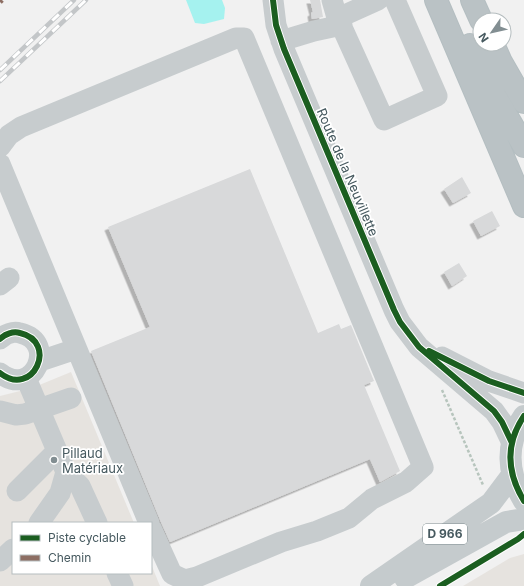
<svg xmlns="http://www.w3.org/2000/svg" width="524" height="586" viewBox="0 0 524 586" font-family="Inter,sans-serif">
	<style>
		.commercial { fill: #e6e3df }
		.water { fill: #a5f2ef }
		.building { fill: #d8d9da; filter: url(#shadow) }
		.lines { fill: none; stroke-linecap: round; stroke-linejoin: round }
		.highway-casing { stroke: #b4bec1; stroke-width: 24 }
		.path { stroke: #b7c5bd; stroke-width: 2.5; stroke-dasharray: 3 2; stroke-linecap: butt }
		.minor { stroke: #c7ccce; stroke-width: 21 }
		.major { stroke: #c5cbcd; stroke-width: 22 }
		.highway { stroke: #bac2c5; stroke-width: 22 }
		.rail-casing { stroke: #c3c6c8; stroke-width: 4.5 }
		.rail { stroke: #fff; stroke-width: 3; stroke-dasharray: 9; stroke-linecap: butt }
		.quiet { stroke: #8d6e63; stroke-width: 5; stroke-dasharray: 10 5; stroke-linecap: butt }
		.cycleway-casing { stroke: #fff; stroke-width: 8 }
		.cycleway { stroke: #1b5e20; stroke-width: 6 }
		.poi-dot { fill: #828e92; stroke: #fff; stroke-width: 1.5 }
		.labels { text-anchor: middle; stroke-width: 3.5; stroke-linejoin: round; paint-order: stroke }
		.shield { fill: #fff; stroke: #7e8b8f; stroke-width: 1 }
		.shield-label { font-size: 12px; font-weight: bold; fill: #46595f }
		.street-label { font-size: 13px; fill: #46595f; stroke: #fff }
		.poi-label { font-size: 13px; fill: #46595f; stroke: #fff; text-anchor: start }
	</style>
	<defs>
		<filter id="shadow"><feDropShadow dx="-3.5" dy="3.5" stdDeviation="0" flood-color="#0004"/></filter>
	</defs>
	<rect width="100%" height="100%" fill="#f1f1f1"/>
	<path class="commercial" d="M71 372 134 523H13V573H151V564L160 586H0V396L32 388Z
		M524 554V586H463L510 558Z"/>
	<path class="water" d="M186 0H222L225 8 224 19 204 24 195 23Z"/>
	<path class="building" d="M310 0H320L323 17 312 19 311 13 313 12Z
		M250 169 318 333 339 324 341 329 351 325 374 381 364 385 400 471 380 482 370 459 170 542 161 522 91 351 150 327 108 227Z
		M462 177 471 193 453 203 444 189Z
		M492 211 500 226 481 236 473 221Z
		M459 263 467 276 452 286 444 272Z"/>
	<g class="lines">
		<defs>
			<path id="highway" d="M436 0 524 206
				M472 0 481 20
				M493 44 501 62 524 102
				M470 45 495 96 524 146"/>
		</defs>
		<use href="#highway" class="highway-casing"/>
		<path class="path" d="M442 390 483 485"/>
		<path class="minor" d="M273 0 276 25 284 49 394 310 400 322 419 347 494 411 502 422 512 443
			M332 0 336 14 384 120 437 96 395 0
			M338 18 378 0
			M281 41 314 31 342 25
			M0 147 9 135 21 127 236 38H244L423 467 406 482 372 499 349 518 317 531 281 542 197 577 185 580 172 574 151 528
			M0 164 149 523
			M0 285 9 278
			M0 339C5 334 13 331 20 333 59 342 33 399 0 373
			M442 357 489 381 524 393
			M40 361 76 349
			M26 378 66 472 80 486 97 523
			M0 411 16 415 25 414 71 398
			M17 491 57 451
			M39 523 60 493 66 472
			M0 561 13 549
			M117 573 123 586"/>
		<path class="major" d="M524 416C505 444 507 473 524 501
			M405 578 506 522 524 519
			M371 586 491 503 512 475"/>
		<use href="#highway" class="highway"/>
		<defs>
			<path id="rail" d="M0 70 74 0
				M0 81 86 0"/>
		</defs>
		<use href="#rail" class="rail-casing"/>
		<use href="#rail" class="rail"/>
		<path class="quiet" d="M0 2 2 0"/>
		<defs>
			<path id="cycleway" d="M273 0 276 25 284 49 394 310 400 322 419 347 494 411 502 422 512 443
				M0 339C5 334 13 331 20 333 59 342 33 399 0 373
				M429 351 489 381 524 393
				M524 416C505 444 507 473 524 501
				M440 586 518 539 524 534"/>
		</defs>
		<use href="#cycleway" class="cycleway-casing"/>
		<use href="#cycleway" class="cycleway"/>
	</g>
	<circle class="poi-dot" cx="54" cy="460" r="4"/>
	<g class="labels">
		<rect class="shield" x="423" y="524" width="44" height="20" rx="3"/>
		<g class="shield-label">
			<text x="445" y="538">D 966</text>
		</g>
		<g class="street-label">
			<text transform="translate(348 172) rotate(67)" y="5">Route de la Neuvillette</text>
		</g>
		<g class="poi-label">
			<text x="62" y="458">Pillaud<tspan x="62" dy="15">Matériaux</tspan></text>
		</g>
	</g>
	<rect x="12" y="522" width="140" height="52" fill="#ffffff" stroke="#b5bdbf"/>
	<rect x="20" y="535" width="20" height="6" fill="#1b5e20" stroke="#b5bdbf"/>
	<text x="48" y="542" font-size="12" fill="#46595f">Piste cyclable</text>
	<rect x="20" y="555" width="20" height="6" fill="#8d6e63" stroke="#b5bdbf"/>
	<text x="48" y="562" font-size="12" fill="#46595f">Chemin</text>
	<g transform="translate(492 32) rotate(236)"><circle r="19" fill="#ffffff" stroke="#b5bdbf"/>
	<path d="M0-3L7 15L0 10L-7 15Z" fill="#828e92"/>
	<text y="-6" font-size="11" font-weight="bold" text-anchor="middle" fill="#46595f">N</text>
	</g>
</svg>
